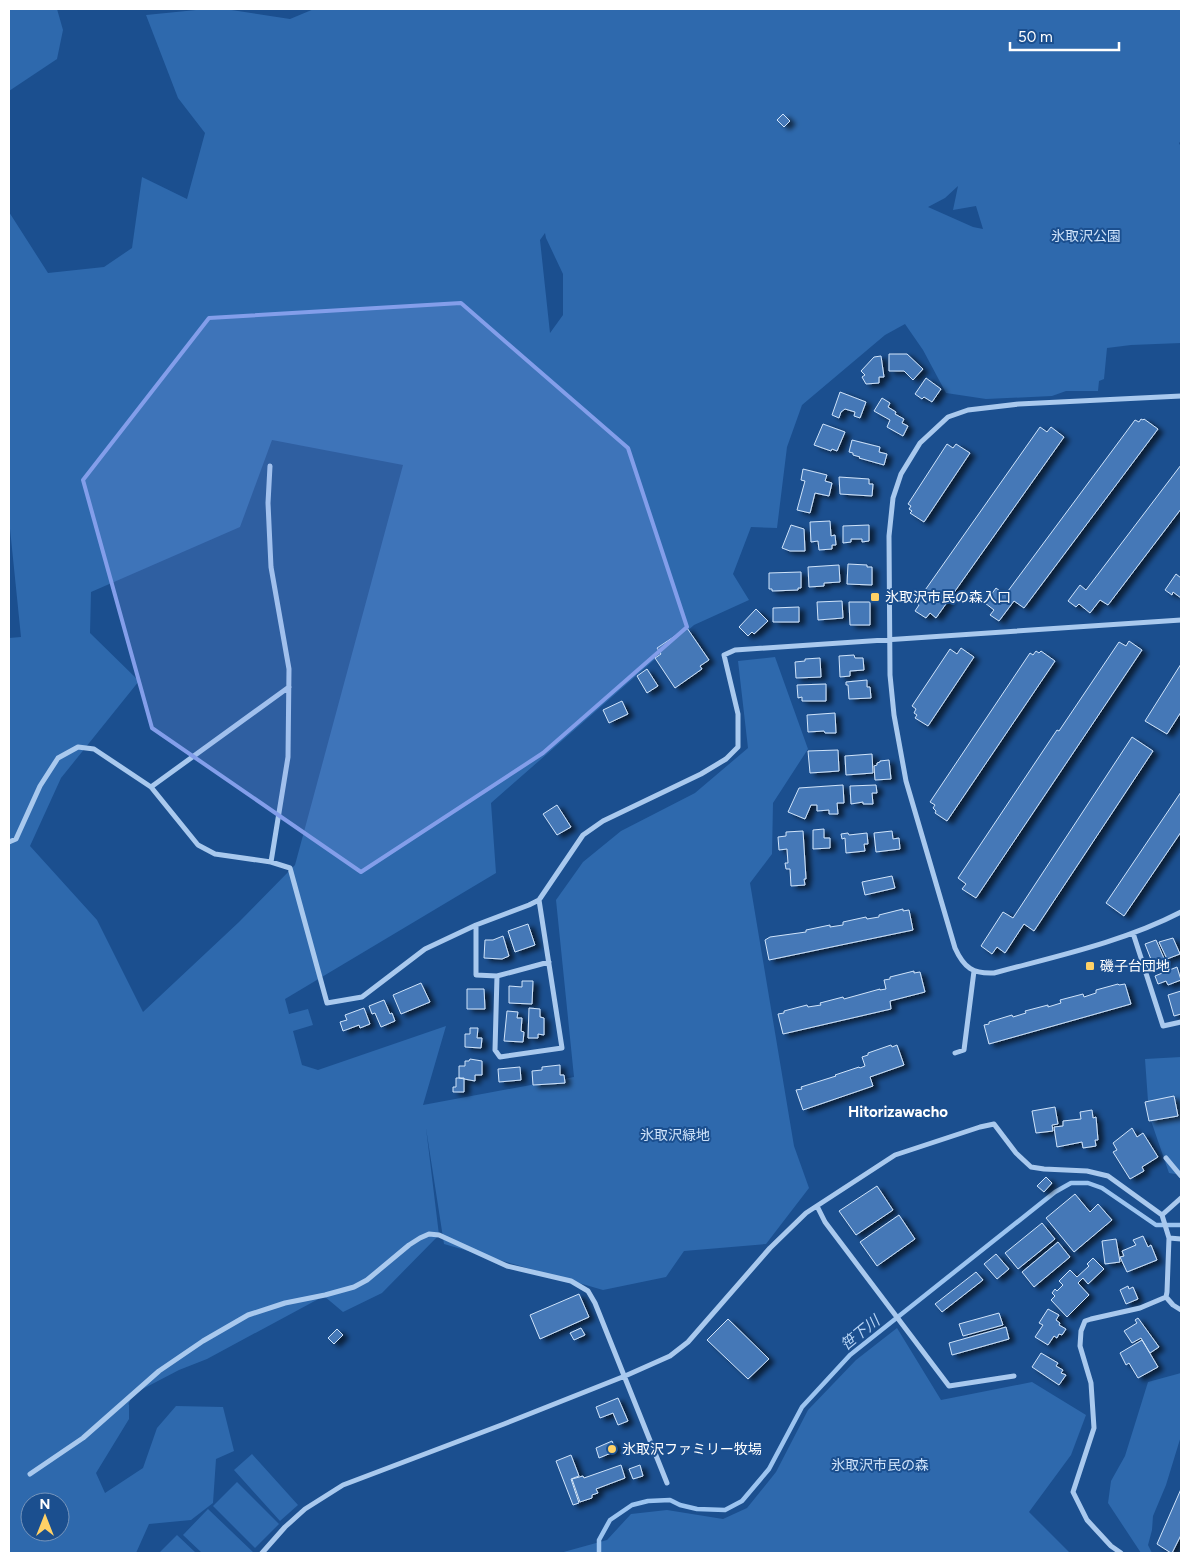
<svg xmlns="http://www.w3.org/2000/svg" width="1190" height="1562" viewBox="0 0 1190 1562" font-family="Figtree,'Noto Sans JP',sans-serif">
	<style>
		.green { fill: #2e69ad; fill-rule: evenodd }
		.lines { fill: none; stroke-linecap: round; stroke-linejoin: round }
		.stream { stroke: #9cc4f0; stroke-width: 4.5 }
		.building { fill: #4478b7; stroke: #cfe3fa; filter: url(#shadow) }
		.street { stroke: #a9c9ee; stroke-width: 5 }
		.marked { fill: #839eea; fill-opacity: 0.2; stroke: #839eea; stroke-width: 4; stroke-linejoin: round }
		.poi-dot { fill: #ffd166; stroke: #1b4f8f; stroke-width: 2 }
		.labels { text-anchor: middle; stroke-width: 4; stroke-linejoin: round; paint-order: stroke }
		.park-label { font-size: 14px; fill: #cfe3fa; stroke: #1b4f8f }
		.poi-label { font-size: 14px; fill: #fff; stroke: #1b4f8f; text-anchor: start }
		.neighbourhood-label { font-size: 15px; font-weight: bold; fill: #fff; stroke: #1b4f8f }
		.water-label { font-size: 15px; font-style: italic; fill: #b5d3f5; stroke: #1b4f8f }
	</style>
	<defs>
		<filter id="shadow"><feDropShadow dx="5.5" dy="3" stdDeviation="2.5" flood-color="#0009"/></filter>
	</defs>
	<rect width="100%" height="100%" fill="#1b4f8f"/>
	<path class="green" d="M9 9H57L63 30 57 59 9 91Z
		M206 9H225L290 19 314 9H1181V141L1179 143 1181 147V343L1131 345 1107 348 1104 379 1099 381 1098 391H1066L1052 396 986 399 946 393 923 350 905 324 885 335 802 405 787 447 777 528 751 527 733 574 749 600 694 625 491 803 496 873 285 999 289 1014 308 1009 313 1025 293 1031 302 1065 318 1070 446 1026 423 1105 574 1077 556 900 583 862 621 831 695 793 748 748 738 661 775 657 808 749 773 803 772 854 750 883 794 1146 809 1188 766 1244 684 1251 666 1277 603 1290 444 1244 426 1128 439 1235 382 1293 343 1312 324 1296 207 1359 179 1370 133 1394 128 1405 129 1404V1419L96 1473 105 1493 143 1468 157 1428 176 1406 223 1407 234 1451 216 1459 213 1503 191 1520 149 1524 136 1553H9V638L21 637 9 519V212L48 273 104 267 132 248 142 177 187 199 205 133 178 98 146 15ZM958 186 953 210 976 206 983 229 973 227 928 207 945 198ZM545 233 546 238 563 274V315L550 333 540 240ZM272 440 403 465 295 865 239 922 143 1012 97 920 30 846 61 778 139 681 90 633 91 592 240 527ZM30 1502H60V1532H30Z
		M1181 1057V1175L1169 1173 1149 1115 1145 1059Z
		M897 1328 941 1400 1032 1382 1086 1415 1071 1455 1029 1512 1070 1553H560L607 1540 631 1514 667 1510 723 1519 747 1508 776 1472 808 1410 856 1360Z
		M1181 1373V1436L1166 1485 1153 1516 1152 1530 1148 1545 1152 1553H1141L1108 1503 1111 1481 1125 1456 1148 1382Z
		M252 1454 298 1505 280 1521 234 1470Z
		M237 1482 279 1524 255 1548 213 1506Z
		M208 1509 254 1553H202L183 1535Z
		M177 1535 196 1553H159Z"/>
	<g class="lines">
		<path class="stream" d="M599 1553V1540L610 1520 632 1505 648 1501 670 1500 680 1505 697 1509 725 1510 742 1501 769 1469 802 1407 850 1355 1055 1192 1071 1183H1088L1102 1188 1156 1225H1181"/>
	</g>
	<path class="building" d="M783 114 790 121 784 127 777 120Z
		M889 354H907L923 369 913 380 904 371H889Z
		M881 356 884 377H879V383L866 384 862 377 865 375 861 371 874 357Z
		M926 378 941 389 932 402 924 397 922 399 915 394Z
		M840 392 866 402 860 418 854 416 855 412 845 409 841 412 839 418 832 415Z
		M882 398 890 403 888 407 896 412 895 414 904 419 902 423 908 426 903 436 887 427 890 420 874 411Z
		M1141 419 1143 420 1144 419 1158 429 1024 608 1014 601 999 621 990 615 994 610 985 603 996 588 1005 595 1135 420 1139 422Z
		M823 424 845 432 837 451 832 449 831 451 814 445Z
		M1040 427 1047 432 1051 427 1064 437 936 618 930 613 926 618 915 611 919 605 916 603Z
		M852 440 880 447 879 452 887 454 884 465 859 458 860 457 853 455V453L849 452Z
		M947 444 953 448 956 444 970 453 924 522 910 513 912 511 909 509 911 506 908 504Z
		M1181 465V509L1108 605 1100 600 1090 613 1079 604 1076 607 1068 601 1080 585 1086 590Z
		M803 469 827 475 825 481 832 483 829 496 815 493 810 513 797 510 805 481 801 480Z
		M839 477 869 479V484H873L872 496 840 494Z
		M830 521 831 536 835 535 836 545H832V549L819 550 818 541 811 542 810 522Z
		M791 525 804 529 805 551H790L782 548Z
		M869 525V541L862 542V539H851V542L843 543V526Z
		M848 564 867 565V567H872V585L847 584Z
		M839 565 840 582 824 583V586L809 587 808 567Z
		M801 572V588H798V590L772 591V589H769V573Z
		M1176 574 1181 578V598L1173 592 1172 595 1165 590Z
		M842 601 843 618 818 620 817 602Z
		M849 602H870V625H850Z
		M799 607V622H773V608Z
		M756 609 768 621 754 634 752 632 748 636 739 627Z
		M687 628 709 660 700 666 702 669 675 688 655 658 661 654 657 648Z
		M1129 641 1142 650 976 898 962 889 966 884 958 878 1057 730 1059 731 1119 642 1126 646Z
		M961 648 974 657 928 726 915 718 917 715 914 713 916 709 912 706 950 649 957 654Z
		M1036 651 1039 653 1041 651 1055 661 947 821 935 813 936 811 933 808 935 805 930 802 1030 653 1033 655Z
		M854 655 855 658H863L864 670 850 671V676L840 677 839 656Z
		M820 658 821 677 796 678 795 662 805 661V659Z
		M1181 664V712L1167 734 1145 721Z
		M647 669 658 686 647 693 637 676Z
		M867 680V687H870L871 698 849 699 848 685H846V682Z
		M826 684V701H802V697L798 698 797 685Z
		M622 701 628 714 609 723 603 710Z
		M835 713 836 733H825L824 731 808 732 807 715Z
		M1132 737 1153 751 1034 931 1024 924 1005 953 997 947 992 954 981 946 1003 912 1013 918Z
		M838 750 839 771 810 773 808 751Z
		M872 754 873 773 846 775 845 756Z
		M889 760 891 779 875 780 874 766 877 765V763L880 762V761Z
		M843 785 844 803H837L838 814H829V810L817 811V805H811L805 819 788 812 799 788Z
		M876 785 877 793H872L873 804H863V802L851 804 850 786Z
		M1181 792V832L1124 916 1106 903Z
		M557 805 571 827 557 835 543 814Z
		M824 829V838H830V848L813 849V830Z
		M803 831 806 879H804L805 885 791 886 790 869H786L785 863H788L787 849 779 850 778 837 786 836V832Z
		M892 831 893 839 899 838 900 849 876 852 874 833Z
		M848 833 849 835 867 833 868 844H864L865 851 846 853 845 838 842 839 841 834Z
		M892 876 895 888 865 895 862 882Z
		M903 909V911L909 910 913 930 769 960 765 940 770 937 806 932V930L830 925V927L843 925V922L866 917 867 919 879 917V915Z
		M528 924 535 945 515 952 508 931Z
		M503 936 509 956 502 959 484 958 485 940H493Z
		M1173 938 1180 954 1167 959 1159 942Z
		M1156 940 1166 963 1154 967 1145 944Z
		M1177 967 1181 980 1168 985 1166 981 1158 984 1155 976Z
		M914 971V973L920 972 925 992 890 1001 891 1009 783 1034 778 1014 784 1013V1011L807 1005 808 1007 821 1005 820 1003 843 997 844 999 880 989V990L886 989 884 980 890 979V977Z
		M522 981H533L532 1004 509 1003V986L522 987Z
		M421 983 430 1002 401 1014 393 995Z
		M1118 984 1119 985 1125 984 1131 1004 989 1044 984 1025 989 1024V1022L1012 1015 1013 1017 1026 1013 1025 1011 1048 1005V1007L1061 1003 1060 1000 1083 994 1084 997 1096 993V990Z
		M467 989H484L485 1009H467Z
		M1181 991V1014L1174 1016 1168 995Z
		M384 1000 390 1014 392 1013 395 1021 381 1027 375 1013 372 1014 369 1006Z
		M364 1008 370 1024 360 1028 359 1025 343 1031 340 1022 347 1020 345 1015Z
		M529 1008 540 1009V1017L544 1018V1035L538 1034V1038H528Z
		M507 1011 518 1012 517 1018H522L521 1031 524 1032 523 1042 504 1041Z
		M470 1028H478L477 1038H482L481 1048 465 1047V1034H470Z
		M891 1045 892 1047 897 1045 904 1065 870 1077 873 1086 803 1110 796 1090 802 1089 801 1087 836 1076 835 1075 859 1067 860 1068 865 1066 862 1057 868 1055V1053Z
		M470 1059 482 1061V1075H475V1081L459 1078V1066H465V1061H469Z
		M560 1065V1075H564L565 1083 533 1085 532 1071 542 1070V1067Z
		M520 1067 521 1080 499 1082 498 1069Z
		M456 1078H464V1092H453V1087H456Z
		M1174 1096 1178 1116 1149 1121 1145 1102Z
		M1055 1107 1058 1124 1052 1125 1053 1131 1036 1133 1032 1111Z
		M1092 1110 1093 1118 1096 1117 1098 1140H1095L1096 1146 1083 1148 1082 1142 1057 1147 1054 1127 1063 1126V1121L1081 1119 1080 1112Z
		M1132 1128 1137 1137 1143 1133 1158 1157 1142 1167 1144 1171 1130 1179 1113 1152 1117 1150 1113 1143Z
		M1046 1177 1052 1183 1044 1192 1037 1186Z
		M877 1186 893 1210 856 1235 839 1211Z
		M1075 1194 1090 1212 1098 1204 1112 1220 1074 1252 1046 1218Z
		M899 1215 915 1239 877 1266 860 1242Z
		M1042 1223 1055 1239 1018 1269 1005 1253Z
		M1143 1236 1148 1247 1151 1245 1157 1260 1127 1272 1120 1257 1124 1256 1122 1251 1136 1245 1133 1240Z
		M1116 1239 1120 1262 1105 1264 1102 1241Z
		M1058 1242 1070 1257 1034 1287 1022 1272Z
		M996 1254 1009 1269 997 1279 984 1264Z
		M1093 1258 1104 1269 1088 1284 1083 1278 1078 1283 1089 1295 1067 1317 1051 1300 1055 1296 1052 1293 1055 1289 1057 1291 1063 1285 1059 1281 1070 1270 1077 1277 1089 1266 1087 1264Z
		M976 1272 983 1280 942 1312 935 1304Z
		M1128 1286 1129 1289 1133 1287 1138 1299 1126 1304 1120 1290Z
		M579 1294 589 1317 540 1339 530 1315Z
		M1048 1309 1059 1315 1056 1320 1060 1323 1059 1325 1066 1329 1062 1335 1059 1334 1057 1338 1054 1336 1048 1345 1035 1337 1043 1325 1039 1323Z
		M999 1313 1003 1325 963 1336 959 1324Z
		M1138 1318 1159 1347 1150 1353 1141 1338 1132 1343 1124 1331 1137 1323 1135 1320Z
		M728 1319 769 1359 748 1379 707 1340Z
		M1006 1327 1009 1339 952 1355 949 1343Z
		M581 1328 585 1335 574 1340 570 1333Z
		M337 1329 343 1335 334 1344 328 1338Z
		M1142 1340 1158 1367 1138 1378 1129 1363 1126 1365 1120 1353Z
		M1041 1353 1058 1363 1056 1366 1063 1370 1061 1373 1066 1375 1059 1385 1032 1367Z
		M618 1398 628 1421 618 1425 613 1413 600 1418 596 1407Z
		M612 1441 616 1451 599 1458 596 1448Z
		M571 1455 579 1476 571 1479 579 1503 573 1505 556 1461Z
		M621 1465 625 1478 596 1489 598 1493 592 1495V1498L580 1502 572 1479 583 1476 584 1478Z
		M640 1465 643 1476 633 1479 629 1469Z
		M1181 1489V1535L1172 1553H1171L1157 1544Z"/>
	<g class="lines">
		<path class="street" d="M1181 396 1019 404 968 410 948 417 920 443 901 474 893 498 889 536 890 675 894 715 906 781 955 948C964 968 973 974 994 973 1057 956 1123 942 1181 912
			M270 466 268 503 271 567 289 669 288 757 271 862
			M151 787 289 687
			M9 842 16 839 40 786 58 758 78 747 94 749 151 787 198 845 215 854 271 862 290 868 327 1003 362 997 425 949 476 925 529 905 539 900 583 835 603 821 701 774 726 759 738 747V714L724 655 735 650 1181 620
			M476 925V975L497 976 549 962
			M1133 933 1163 1026 1181 1022
			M497 976 495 1050 500 1057 562 1048 539 900
			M955 1053 964 1050 974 971
			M1166 1158 1181 1176
			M817 1206 825 1222 949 1386 1014 1376
			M1162 1215 1181 1198
			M1169 1238 1181 1239
			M1166 1297 1173 1305 1181 1310
			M30 1474 83 1438 159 1371 203 1341 248 1315 285 1303 325 1295 354 1287 367 1280 409 1245 420 1238 429 1234 439 1235 507 1266 571 1281 588 1291 595 1303 667 1483
			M262 1553 285 1527 305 1509 343 1485 504 1424 625 1376 670 1356 688 1342 770 1248 806 1213 895 1155 980 1127 994 1124 1016 1153 1031 1167 1044 1169 1087 1171 1108 1176 1162 1215 1169 1238 1167 1292 1166 1297
			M1121 1553 1111 1546 1087 1520 1073 1492 1094 1428 1091 1383 1080 1346 1081 1331 1085 1321 1091 1319 1140 1308 1166 1297"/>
	</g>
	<path class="marked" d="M461 303 628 448 687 627 543 753 361 872 152 728 83 480 209 318Z"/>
	<g class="poi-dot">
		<rect x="870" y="592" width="10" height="10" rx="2.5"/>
		<rect x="1085" y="961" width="10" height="10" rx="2.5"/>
		<circle cx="612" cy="1449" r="5"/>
	</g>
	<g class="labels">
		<g class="park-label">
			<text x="1086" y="241">氷取沢公園</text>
			<text x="675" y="1140">氷取沢緑地</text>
			<text x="880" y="1470">氷取沢市民の森</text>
		</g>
		<g class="poi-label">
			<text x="885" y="602">氷取沢市民の森入口</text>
			<text x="1100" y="971">磯子台団地</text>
			<text x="622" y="1454">氷取沢ファミリー牧場</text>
		</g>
		<g class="neighbourhood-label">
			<text x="898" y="1117">Hitorizawacho</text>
		</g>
		<g class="water-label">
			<text transform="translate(860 1333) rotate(-39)" y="5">笹下川</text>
		</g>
	</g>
	<rect width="1190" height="1562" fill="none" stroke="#ffffff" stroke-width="20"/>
	<g transform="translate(45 1517)"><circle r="24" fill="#1b4f8f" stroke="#7695bc"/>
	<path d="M0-4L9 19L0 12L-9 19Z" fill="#ffd166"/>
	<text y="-8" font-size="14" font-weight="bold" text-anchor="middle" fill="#ffffff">N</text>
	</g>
	<path d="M1010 42v8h109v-8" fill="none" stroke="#ffffff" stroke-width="2.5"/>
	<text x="1018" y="42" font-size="15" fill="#ffffff" stroke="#1b4f8f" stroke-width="4" paint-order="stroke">50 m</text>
</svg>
